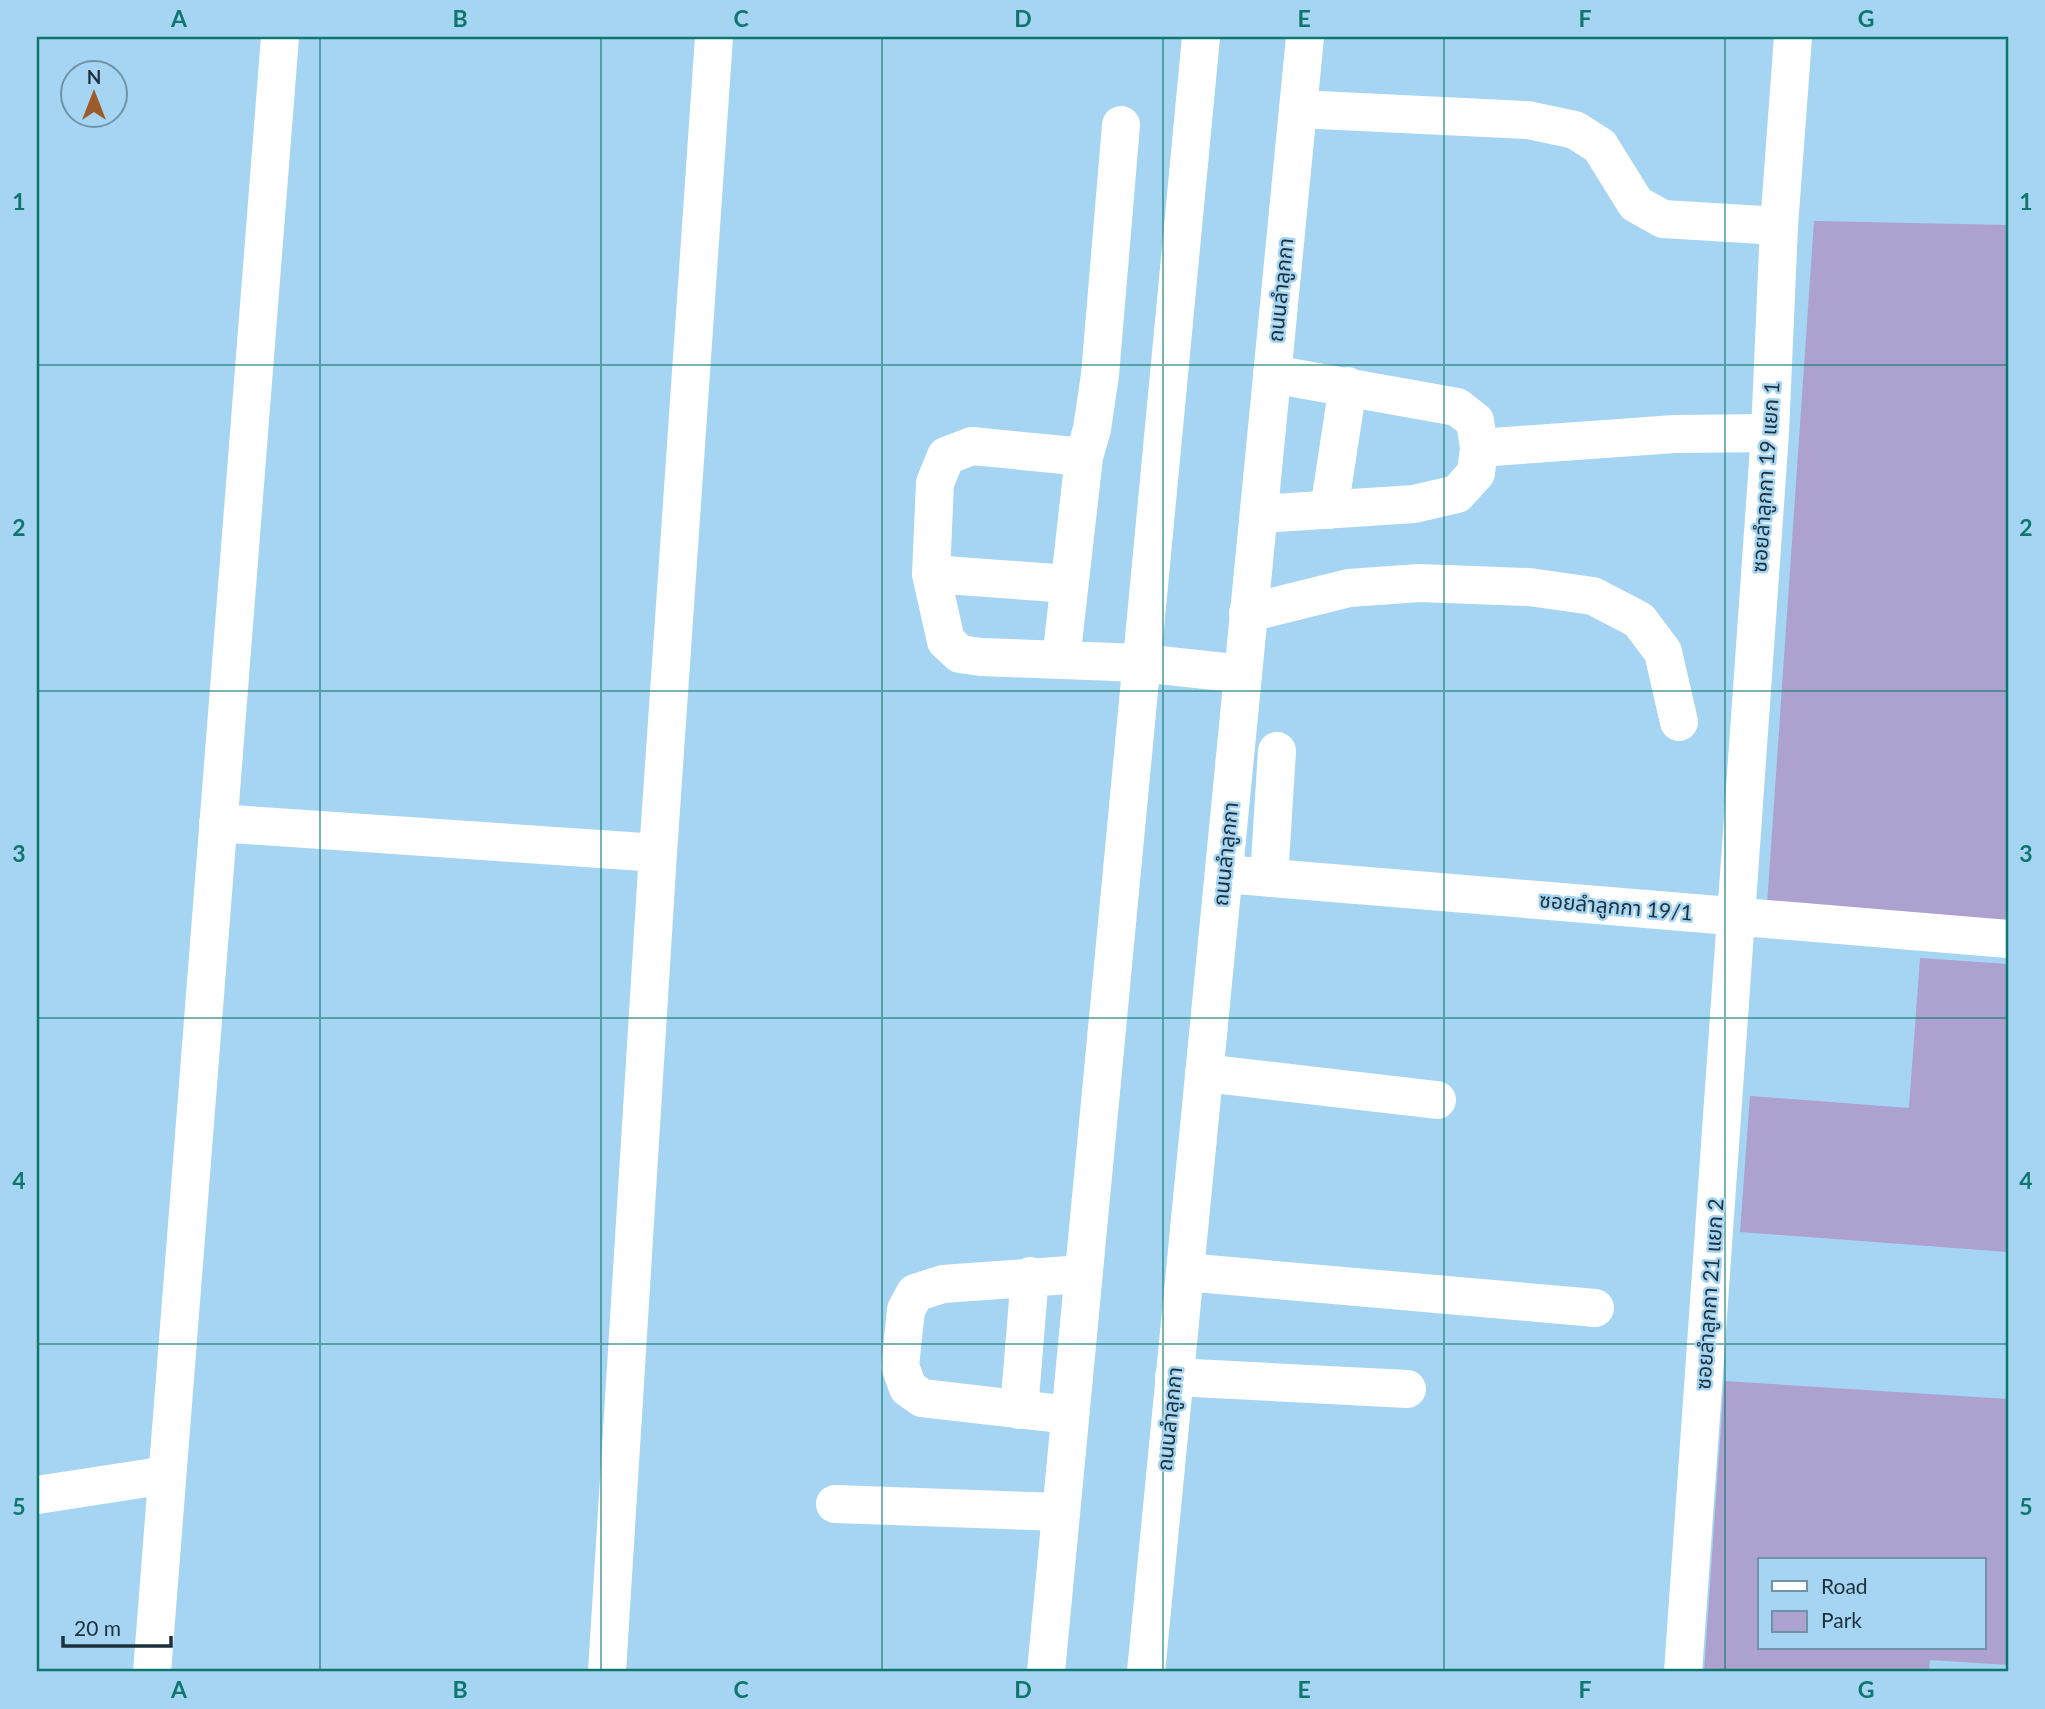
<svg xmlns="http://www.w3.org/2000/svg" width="2045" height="1709" viewBox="0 0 2045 1709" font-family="Lato,'Noto Sans Thai',sans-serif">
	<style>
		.green { fill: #aca1cf; fill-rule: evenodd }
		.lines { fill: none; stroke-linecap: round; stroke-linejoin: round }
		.minor { stroke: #fff; stroke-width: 38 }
		.major { stroke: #fff; stroke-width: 38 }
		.grid { fill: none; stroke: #0f766e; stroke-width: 2; stroke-opacity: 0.55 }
		.labels { text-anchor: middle; stroke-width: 5; stroke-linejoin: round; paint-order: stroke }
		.street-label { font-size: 21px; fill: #1d313c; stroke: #a5d5f2 }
		.neatline { fill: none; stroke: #0f766e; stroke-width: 2.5 }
		.grid-label { font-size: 23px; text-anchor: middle; font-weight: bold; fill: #0f766e }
	</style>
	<rect width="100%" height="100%" fill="#a5d5f2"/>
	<path class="green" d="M1814 221 2008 225V923L1767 905Z
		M1920 958 2008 964V1252L1740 1232 1750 1096 1909 1108Z
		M1724 1381 2008 1399V1665L1930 1660 1929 1672H1704ZM1760 1560H1984V1648H1760Z"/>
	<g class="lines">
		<path class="minor" d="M1298 109 1528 120 1575 130 1600 146 1636 204 1663 219 1779 226
			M1479 448 1675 434 1770 433
			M1084 457 1092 429 1100 375 1121 125
			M1329 510 1348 386
			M1260 514 1414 504 1457 494 1476 473 1479 448 1475 421 1457 407 1272 374
			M931 574 1069 584
			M1248 613 1349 588 1419 583 1529 587 1593 596 1639 620 1663 652 1679 722
			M1061 660 1084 457 972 446 946 456 935 483 931 574 946 641 960 654 981 657 1141 663 1243 674
			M218 823 658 853
			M1224 874 2008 939
			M1269 878 1277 751
			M1204 1073 1437 1100
			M1185 1272 1595 1308
			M1174 1377 1407 1389
			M1019 1410 1030 1276
			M1070 1415 922 1398 908 1388 900 1366 906 1310 915 1293 943 1284 1083 1274
			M37 1495 167 1475
			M835 1504 1061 1512
			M152 1672 280 37
			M607 1672 658 853 714 37
			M1683 1672 1770 433 1779 226 1793 37"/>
		<path class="major" d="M1046 1672 1201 37
			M1146 1672 1305 37"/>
	</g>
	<path class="grid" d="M320 37V1672M601 37V1672M882 37V1672M1163 37V1672M1444 37V1672M1725 37V1672M37 365H2008M37 691H2008M37 1018H2008M37 1344H2008"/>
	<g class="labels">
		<g class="street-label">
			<text transform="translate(1281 290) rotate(-84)" y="7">ถนนลำลูกกา</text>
			<text transform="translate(1766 477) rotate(-86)" y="7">ซอยลำลูกกา 19 แยก 1</text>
			<text transform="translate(1226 854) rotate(-84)" y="7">ถนนลำลูกกา</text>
			<text transform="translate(1616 907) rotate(5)" y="7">ซอยลำลูกกา 19/1</text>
			<text transform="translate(1710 1294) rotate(-86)" y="7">ซอยลำลูกกา 21 แยก 2</text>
			<text transform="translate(1170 1419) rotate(-84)" y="7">ถนนลำลูกกา</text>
		</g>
	</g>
	<rect width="2045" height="1709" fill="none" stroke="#a5d5f2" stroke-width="77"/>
	<rect x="1758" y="1558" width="228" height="91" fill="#a5d5f2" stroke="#6f93a9" stroke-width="2"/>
	<rect x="1772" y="1581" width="35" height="10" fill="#ffffff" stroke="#6f93a9" stroke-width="2"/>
	<text x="1821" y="1594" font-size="21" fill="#1d313c">Road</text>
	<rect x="1772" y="1611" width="35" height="21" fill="#aca1cf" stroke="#6f93a9" stroke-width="2"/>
	<text x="1821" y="1628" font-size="21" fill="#1d313c">Park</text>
	<g transform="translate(94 94)"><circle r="33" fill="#a5d5f2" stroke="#6f93a9" stroke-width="2"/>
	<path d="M0-5L12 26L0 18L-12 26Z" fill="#9d5b29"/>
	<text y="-10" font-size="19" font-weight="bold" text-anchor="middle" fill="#1d313c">N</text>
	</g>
	<path d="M63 1636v10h108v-10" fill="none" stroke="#1d313c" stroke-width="3.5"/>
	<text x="74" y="1636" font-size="21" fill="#1d313c" stroke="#a5d5f2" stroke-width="5" paint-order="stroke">20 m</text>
	<rect x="38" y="38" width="1969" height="1632" class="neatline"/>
	<g class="grid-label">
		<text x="179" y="27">A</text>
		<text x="460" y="27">B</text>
		<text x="741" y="27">C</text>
		<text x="1023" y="27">D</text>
		<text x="1304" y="27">E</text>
		<text x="1585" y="27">F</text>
		<text x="1866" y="27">G</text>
		<text x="19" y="210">1</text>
		<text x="2026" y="210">1</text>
		<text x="19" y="536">2</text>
		<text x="2026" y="536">2</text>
		<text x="19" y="862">3</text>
		<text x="2026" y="862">3</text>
		<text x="19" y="1189">4</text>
		<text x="2026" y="1189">4</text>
		<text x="19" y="1515">5</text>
		<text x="2026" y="1515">5</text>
		<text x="179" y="1698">A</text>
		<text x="460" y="1698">B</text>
		<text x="741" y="1698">C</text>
		<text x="1023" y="1698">D</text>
		<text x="1304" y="1698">E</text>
		<text x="1585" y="1698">F</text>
		<text x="1866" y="1698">G</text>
	</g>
</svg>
